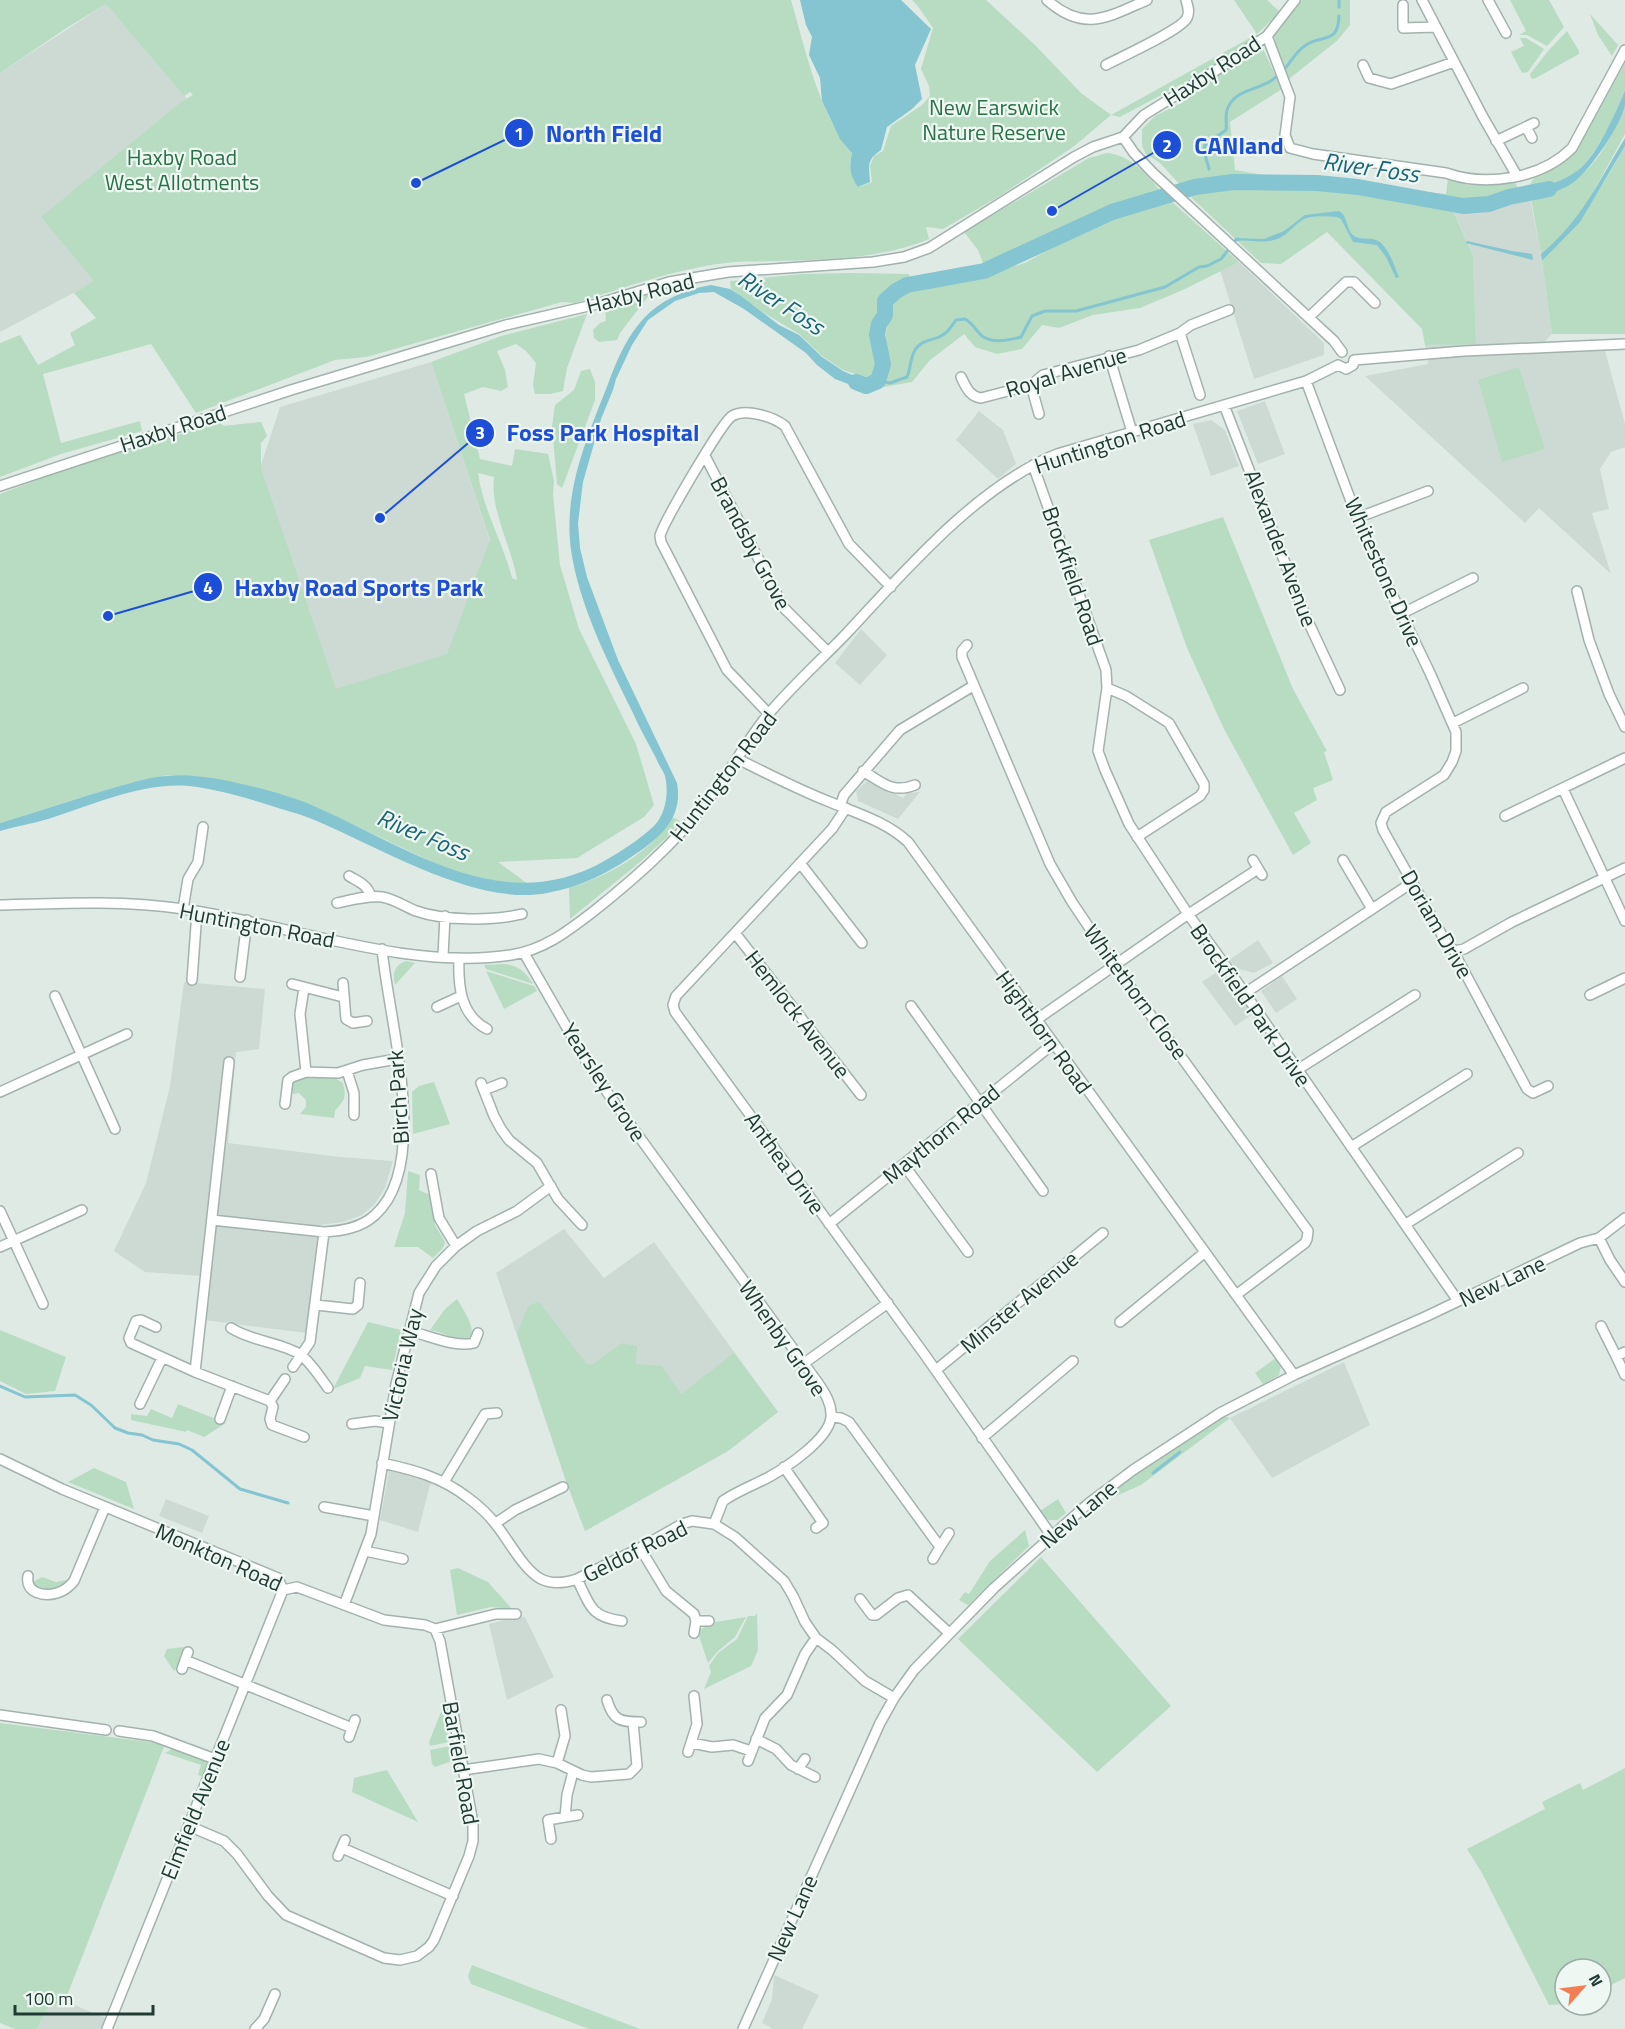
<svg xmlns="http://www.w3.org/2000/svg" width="1625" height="2029" viewBox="0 0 1625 2029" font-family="'Titillium Web',sans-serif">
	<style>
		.built { fill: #cddad4 }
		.green { fill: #b7dcc2; fill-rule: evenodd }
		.water { fill: #85c4d1 }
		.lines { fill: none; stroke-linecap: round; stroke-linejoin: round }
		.stream { stroke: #85c4d1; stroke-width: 3 }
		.river { stroke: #85c4d1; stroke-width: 16 }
		.minor-casing { stroke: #a2b2ac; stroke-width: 12 }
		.minor { stroke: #fff; stroke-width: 9 }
		.labels { text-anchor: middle; stroke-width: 4.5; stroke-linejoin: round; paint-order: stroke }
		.street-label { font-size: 22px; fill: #203a34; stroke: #eff7f3 }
		.park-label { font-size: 22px; fill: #297247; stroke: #eff7f3 }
		.water-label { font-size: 24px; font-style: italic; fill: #196577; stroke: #eff7f3 }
		.leader { fill: none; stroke: #1d4ed8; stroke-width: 2 }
		.callout-dot { fill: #1d4ed8; stroke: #eff7f3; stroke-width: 2 }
		.mark-label { font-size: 18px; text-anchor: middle; font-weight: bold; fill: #fff }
		.callout-label { font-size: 24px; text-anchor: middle; font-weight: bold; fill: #1d4ed8; stroke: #eff7f3; stroke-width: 4.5; stroke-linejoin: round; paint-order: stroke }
	</style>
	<rect width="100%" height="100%" fill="#dfeae5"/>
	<path class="built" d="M106 4 187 99 181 102 94 282 0 332V73Z
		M1529 192 1541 254 1552 334 1533 353 1605 351 1625 424V447L1611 452 1600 469 1609 509 1592 513 1611 574 1539 508 1525 523 1365 376 1428 364 1425 345 1476 343 1473 256 1446 194Z
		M1239 262 1324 343V355L1254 379 1220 270Z
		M431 362 519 629 318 784 314 783 316 796 0 494 100 457 220 423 224 426 261 422 267 436 261 443V465L280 407Z
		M1265 401 1285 454 1258 464 1237 411Z
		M979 411 1003 430 1016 464 998 479 956 440Z
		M1211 420 1225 430 1239 466 1211 476 1193 424Z
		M861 629 887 655 860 685 835 663Z
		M868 780 903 798 907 793 920 792 898 819 858 801 856 791Z
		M1258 940 1273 963 1254 973 1236 968 1229 960Z
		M1220 970 1253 1014 1235 1026 1202 982Z
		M1282 976 1297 999 1276 1013 1261 991Z
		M184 982 265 989 259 1049 236 1052 228 1143 340 1157 393 1161 385 1188 374 1205 362 1215 343 1222 319 1225 306 1333 196 1319 201 1276 145 1272 114 1251 146 1183 170 1086Z
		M564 1229 604 1278 654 1242 778 1412 728 1451 585 1531 565 1478 496 1273Z
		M1344 1362 1370 1425 1272 1478 1230 1418Z
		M396 1469 431 1481 418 1532 380 1520 389 1471Z
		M166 1499 209 1516 202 1533 159 1516Z
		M518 1616 525 1617 554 1677 507 1700 489 1624Z
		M774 1975 819 1995 802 2029H773L762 2023 772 1999Z
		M65 2001 108 2019 104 2029H37L48 2008Z"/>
	<path class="green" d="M0 0H791C806 51 818 112 852 153L850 164 859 187 872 182 870 166 874 156 883 151 891 126 922 105 930 96 929 86 921 69 933 28 917 5 912 0H986L1036 46 1081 93 1111 115 1257 34 1234 0H1267L1280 12 1257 34 1258 38 1189 80 1120 117 1111 115 1073 147 998 197 943 229 926 227 929 239C880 259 825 260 772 261 756 262 741 261 726 263 674 269 624 288 575 303L562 302 366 357 335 360 196 413 151 344 43 374 61 443 140 421 142 431 61 454 0 477V343L20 335 38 365 75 345 70 333 96 318 74 293 94 281 41 217 181 102 193 95 190 92 184 96 106 4 65 29 0 73Z
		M1302 0H1350V25L1338 40 1289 79 1284 74 1274 36Z
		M1510 0H1549L1564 27 1547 46 1527 35H1519L1526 31Z
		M1590 14 1618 45 1612 56 1598 35Z
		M1567 31 1579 51V54L1534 79 1531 78 1530 74 1549 50Z
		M1520 38H1526L1544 49 1528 72 1522 73 1511 52 1524 46Z
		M1262 47 1282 89 1230 122 1235 170 1281 178 1446 194 1448 178C1476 191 1486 184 1514 181L1521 193C1506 193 1499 198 1486 199 1473 201 1459 198 1446 195L1473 256 1476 344 1425 345 1422 329 1327 232 1281 264 1261 263 1193 199 1160 163 1146 154 1142 146V129L1155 116 1183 102 1216 76Z
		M1625 63C1625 72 1625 83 1625 91 1621 109 1591 161 1577 172 1562 182 1545 185 1529 192L1528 188 1535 176 1560 164 1570 157 1599 110Z
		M1625 105V134L1584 209 1565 233 1541 254 1531 198C1588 184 1603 156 1625 105Z
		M1625 146V334H1552L1542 261C1576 227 1602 188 1625 146Z
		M1107 153C1133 155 1150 179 1166 197L1151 195 1116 206 985 268 978 250 964 232 1089 158Z
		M1170 200 1239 262 1185 289 1140 308 1093 315 1059 328 1042 325 1022 349 997 354 975 347 964 334 929 361 912 382 878 388 889 314 887 303 896 294 906 289 987 275 1025 263 1097 223Z
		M853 273 909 274 910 279 897 285 884 296 874 332V351L878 361 873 380 843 370 822 356 799 334 764 313 731 289 730 281 802 274Z
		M650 294 620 333 617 340 599 342 594 338 593 330 600 323 606 321 605 308Z
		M587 314 567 368 563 391 550 394H535L533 385 536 363 526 351 516 344 497 351 505 370 508 387 501 391 483 387 464 394 480 459 512 466 515 449 548 454 554 481 553 495 560 565 579 629 636 744 654 805 644 817 577 858 498 862 528 884 497 882 449 870 312 805 211 778 168 775 140 781 89 795 0 823V494L100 457 211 425 220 423 224 426 261 422 267 436 261 443V468L336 689 447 654 490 540 431 362 501 336ZM478 473 494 477C490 512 512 546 517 580L512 578C503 542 483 510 478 473Z
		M1519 367 1545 449 1502 462 1478 380Z
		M590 369 595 382V400L562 488 557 484 552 426 555 405 574 390 581 371Z
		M1223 517 1293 689 1327 751 1324 752 1333 780 1313 788 1317 800 1294 813 1311 843 1293 855 1224 729 1187 648 1149 540Z
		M672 817 680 821 666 838 640 862 570 919 569 888C608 876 651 853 672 817Z
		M406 961 415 963 395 985C392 974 394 965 406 961Z
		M502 964C517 964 526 972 533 984L486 969 484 965Z
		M486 971 534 986 537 991 504 1009Z
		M306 1076 335 1078 343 1083C347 1099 344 1100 335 1111L334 1118 300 1114 306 1107V1100L299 1093 293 1094C289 1082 296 1080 306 1076Z
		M434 1082 450 1124 413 1134 412 1092 419 1086Z
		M408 1171 420 1175 419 1190 432 1196 435 1225 445 1242 443 1248 433 1258 418 1247H394L405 1213Z
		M457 1299C463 1309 487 1343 457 1340 452 1339 449 1336 444 1334 440 1332 434 1331 430 1330L445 1309Z
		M539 1302 587 1364H593L622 1343 637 1346 636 1364 662 1366 681 1394 734 1353 778 1412 728 1451 585 1531 565 1478 517 1333 529 1305Z
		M368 1322 401 1330 392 1370 365 1366 360 1378 333 1389Z
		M0 1330 66 1357 55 1391 26 1394 0 1381Z
		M1276 1358 1281 1366 1279 1375 1263 1384 1255 1373Z
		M178 1404 226 1423 204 1437 187 1430 186 1432 131 1420V1414L147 1416 151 1409 172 1418Z
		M1224 1416 1230 1418 1141 1485 1109 1499 1113 1490Z
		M94 1468 126 1482 134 1509 68 1482Z
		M1058 1499 1066 1513 1057 1520H1048L1040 1511Z
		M1025 1530 1029 1546 968 1605 959 1600 965 1592 969 1594 990 1561Z
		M1041 1557 1171 1706 1097 1772 958 1639Z
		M458 1568 488 1582 512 1609 491 1607 457 1615 450 1570Z
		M42 1577 56 1582 72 1579C58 1589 45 1597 31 1583Z
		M757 1613 758 1650 751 1666 704 1689 711 1672 709 1666 718 1653 737 1639 748 1616H755Z
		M746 1617 735 1637 717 1652 708 1663 699 1636 700 1630 710 1623Z
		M184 1647 175 1671 173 1670 164 1656 167 1649Z
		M443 1707 449 1742 430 1746 429 1742Z
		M0 1723 165 1744 65 2001 48 2008 37 2029H15L0 2023Z
		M177 1746 208 1760 209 1763 205 1777 198 1775 201 1765 165 1753Z
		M450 1746 452 1761 435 1767 432 1764 430 1750Z
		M1625 1768V1978L1601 1990V1969H1565V2004L1549 2005 1482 1873 1467 1849 1545 1809 1542 1802 1580 1783 1583 1790Z
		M387 1770 418 1822 352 1792 354 1778Z
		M472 1965 640 2029H589L471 1984 468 1976Z"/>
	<path class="water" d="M800 0H901L931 29 915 65 922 99 912 109 887 127 881 150C866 160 869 166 870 182L858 187C850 176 849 167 852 153L840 139 822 101 820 78 809 55 812 37 806 25Z
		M1625 91C1625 95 1625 100 1625 105 1621 125 1591 169 1574 182 1561 191 1546 195 1531 198L1529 192C1545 185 1562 182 1577 171 1596 158 1616 112 1625 91Z
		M1625 138V146L1580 222 1542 261 1541 254C1581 221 1599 181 1625 138Z
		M1339 211C1348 216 1346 229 1353 235 1359 240 1366 238 1372 239 1387 240 1394 266 1399 277L1396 278 1386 257 1377 245 1353 242 1341 219 1337 217C1326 217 1311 214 1301 221 1292 227 1285 238 1274 240 1261 244 1249 239 1238 241L1234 238 1264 239 1284 231 1305 215Z
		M1467 241 1512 251 1532 254 1533 260 1466 243Z
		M711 285 730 289 741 296 779 325 799 335 822 357 843 371 864 380H876L878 388 862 389 835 379 817 365 806 353 744 309 714 292 699 293 675 301 648 320 632 345 616 379 613 390 601 419 583 482 578 523 580 548 587 577 618 660 677 783C683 816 663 835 637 853 610 872 581 887 547 893 475 907 378 846 312 819 298 813 283 810 269 805 243 797 216 789 189 786 141 782 93 805 48 819 32 824 16 826 0 831V823C40 811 80 797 120 786 135 782 150 777 166 776 180 774 198 776 212 778 242 783 286 794 314 806 408 847 503 920 606 860 623 850 639 840 654 826 666 814 669 792 665 776 663 770 658 764 656 758 648 743 639 727 632 711 608 662 579 605 571 550 563 491 587 438 608 384 628 329 650 296 711 285Z"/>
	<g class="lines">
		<path class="stream" d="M1339 7V0
			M1283 71C1291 62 1296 51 1306 45 1322 34 1338 45 1339 16
			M1209 169 1204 151 1205 145 1226 130C1227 123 1225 116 1227 110 1234 87 1264 91 1278 75
			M878 381 890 383 907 377C911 368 910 358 915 350 921 340 930 341 939 337 947 334 951 327 956 320L965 319C974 324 975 330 982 336 993 344 1009 340 1021 337L1032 316 1045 311H1076L1165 287 1199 267 1207 266 1221 259 1236 240 1238 239
			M0 1386 25 1397 75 1395 91 1405 115 1428 128 1433 142 1435 153 1440 179 1444 192 1450 240 1489 288 1503
			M1153 1473 1180 1452"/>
		<path class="river" d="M856 382 866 386 878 381 883 364 877 335 879 324 885 315V301L896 291 907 285 984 271 1112 212 1195 187 1233 182 1317 183 1358 187 1463 206 1489 204 1509 197 1549 189"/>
		<defs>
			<path id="minor" d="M1047 0C1084 33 1108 17 1147 0
				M1422 0 1483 117 1517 176
				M1488 0 1506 33
				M1403 5V28L1436 27
				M1267 36 1290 97 1285 135 1290 148 1313 154 1446 173C1486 187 1541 179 1572 148L1625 50
				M1106 65C1121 57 1181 30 1187 18 1190 12 1188 6 1186 0
				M1363 65 1369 78 1391 84 1454 62
				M1526 127 1532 138
				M1123 137 1134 153 1153 173 1334 341 1342 352
				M1496 141 1534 123
				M1309 317 1346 282H1354L1375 303
				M1180 333 1200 395
				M1109 356 1132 432
				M1354 360 1464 351 1625 344
				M1338 365 1346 369 1353 365 1354 360
				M961 377C966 387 969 396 981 398L1031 385 1043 375 1139 350 1180 333 1191 325 1229 310
				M1306 381 1364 536 1430 673 1456 732V751L1452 762 1444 775 1386 812 1381 823 1383 830 1448 946 1455 951 1456 956 1527 1089 1533 1093 1548 1086
				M1031 385 1039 414
				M1224 405 1306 617 1340 690
				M705 456 784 608 828 652
				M1033 465 1106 670 1107 688 1098 751 1105 770 1129 824 1188 914 1230 972 1458 1301
				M0 486 291 390 506 325 597 304 669 282 728 272 873 262 904 257 929 248 1074 157 1093 147 1123 137 1144 115 1215 71 1267 36 1295 0
				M1357 518 1428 491
				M1577 591 1589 640 1609 694 1625 727
				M1401 614 1473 578
				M967 645 962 651V657L1050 864 1072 902 1115 966 1308 1231 1307 1239 1305 1243 1236 1295
				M1107 688 1126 696 1169 723 1204 784V790L1200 796 1137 837
				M769 714 727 670 661 542 660 536C663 523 722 422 732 416 746 408 774 417 785 426L849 544 891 587
				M1453 723 1523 688
				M738 759C768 774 799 790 830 802 858 814 885 821 908 842L1294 1375
				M863 771C882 782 892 794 915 785
				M1563 789 1625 921
				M840 806 844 795 900 730 973 686
				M846 808 832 829 676 996 673 1005 675 1012 925 1355 1051 1535
				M1505 816 1625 758
				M1253 860 1262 875
				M1343 860 1372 909
				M800 863 862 943
				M349 876C359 882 368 885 371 897
				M337 903C351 900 368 895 382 897 395 899 405 907 416 911 445 921 493 921 522 914
				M0 905C62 903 123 900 184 909 285 924 410 971 511 955 544 950 568 931 594 911 634 879 672 846 704 805 727 777 744 745 766 717 790 688 819 662 846 634 905 571 976 487 1057 454L1306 381 1338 365
				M183 909 188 879 198 862 203 827
				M735 933 861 1095
				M1455 951 1464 949 1512 922 1625 868
				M524 953 586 1061 611 1098 818 1383C825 1393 832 1404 831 1417 829 1439 787 1467 769 1477 754 1485 737 1491 723 1501L714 1524
				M443 956 445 916
				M459 958C458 985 460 1015 487 1029
				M240 977 247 920
				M192 980 197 912
				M343 983 346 1019 353 1023 367 1021
				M292 984 343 997
				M304 988 300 1014 306 1072
				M1245 993 1413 882
				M1590 995 1625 978
				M55 996 115 1129
				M911 1006 1043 1191
				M437 1007 461 996
				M1036 1020 1184 917 1258 869
				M1297 1070 1415 995
				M347 1071 354 1093V1115
				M481 1083 494 1116 501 1129 509 1140 537 1163 558 1199 582 1225
				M484 1090 502 1083
				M0 1092 127 1034
				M285 1104 288 1080 292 1077 306 1072 338 1073 363 1065 397 1059
				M1351 1147 1467 1074
				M904 1165 968 1252
				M431 1174 439 1218 456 1246
				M0 1211 43 1304
				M212 1220 324 1232C342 1231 361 1228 375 1215 432 1165 388 1017 382 949
				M829 1224 1053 1044
				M1406 1224 1518 1153
				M1599 1238 1610 1260 1625 1282
				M0 1247 82 1210
				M316 1305 353 1309 358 1305 360 1283
				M1120 1322 1204 1253
				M1601 1326 1616 1356 1625 1352
				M156 1327 141 1320 136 1321 129 1338 131 1343 195 1372 270 1401 273 1407 270 1419 272 1425 304 1437
				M231 1328C253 1342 281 1342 301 1355 311 1363 320 1377 328 1388
				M409 1331C428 1335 455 1348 474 1343L478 1333
				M1616 1356 1625 1375
				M803 1364 888 1303
				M293 1367 310 1342 324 1232
				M936 1370 1103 1233
				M195 1372 229 1062
				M270 1401 285 1379
				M140 1404 162 1358
				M831 1417 841 1418 849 1422 940 1547 949 1533
				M220 1419 232 1386
				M352 1424 375 1421 389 1423
				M982 1438 1073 1361
				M0 1459 62 1489 278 1578 283 1590
				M382 1463C414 1470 441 1477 467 1497 478 1505 489 1515 497 1526 509 1541 524 1570 541 1579 553 1585 565 1583 577 1579L640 1548 682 1524 692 1521 714 1524 735 1537 784 1581 793 1596 805 1622 816 1638 832 1650 865 1681 894 1698
				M784 1467 823 1523 816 1528
				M444 1482 485 1414 497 1413
				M324 1507 374 1516
				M496 1523 515 1510 563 1487
				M640 1548 666 1591 694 1614 696 1621 694 1633
				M365 1551 403 1559
				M933 1559 940 1547
				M28 1576C25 1593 44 1597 57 1593 64 1591 70 1586 74 1581L105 1507
				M577 1579C590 1605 590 1617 622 1621
				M283 1590 297 1587 384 1620 425 1625 435 1629 496 1614H516
				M860 1599 872 1615H876L898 1598 908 1595 949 1633
				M344 1605 371 1534 396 1384 419 1293 436 1266 456 1246 477 1231 517 1211 551 1186
				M696 1621H709
				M185 1660 352 1728
				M182 1669 188 1652
				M607 1700C613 1721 621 1722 641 1722
				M0 1715 106 1730
				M119 1731 153 1736 215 1759
				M349 1737 355 1720
				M756 1739 776 1749 791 1765 815 1777
				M692 1743 712 1747 733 1745 751 1751
				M688 1752 697 1724 694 1696
				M748 1761 765 1718 787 1695 805 1654 816 1638
				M557 1763 565 1736 561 1710
				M798 1769 805 1759
				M463 1770 539 1759 557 1763 582 1775 591 1777 629 1774 637 1766 633 1722
				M565 1817 578 1815
				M189 1826 224 1841 237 1854 268 1896 286 1915 384 1958 400 1960 417 1956 429 1947 434 1940 469 1856 473 1841V1823L440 1641 435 1629
				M551 1839 548 1820 565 1817 567 1795 573 1772
				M342 1848 453 1896
				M338 1856 345 1840
				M107 2029 283 1590
				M255 2029 264 2019 275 1994
				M743 2029 880 1723 894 1698 914 1670 994 1588 1089 1503 1133 1470 1220 1413 1294 1375 1427 1316 1580 1243 1599 1238 1625 1218"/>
		</defs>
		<use href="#minor" class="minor-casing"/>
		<use href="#minor" class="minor"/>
	</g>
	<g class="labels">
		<g class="street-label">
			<text transform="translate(1212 71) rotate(-33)" y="8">Haxby Road</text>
			<text transform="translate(640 293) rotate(-14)" y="8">Haxby Road</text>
			<text transform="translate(1066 372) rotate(-17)" y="8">Royal Avenue</text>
			<text transform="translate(173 428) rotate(-18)" y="8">Haxby Road</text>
			<text transform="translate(1110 442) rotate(-18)" y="8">Huntington Road</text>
			<text transform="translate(751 543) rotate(62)" y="8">Brandsby Grove</text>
			<text transform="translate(1281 548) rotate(69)" y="8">Alexander Avenue</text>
			<text transform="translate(1384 572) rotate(66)" y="8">Whitestone Drive</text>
			<text transform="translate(1073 576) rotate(71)" y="8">Brockfield Road</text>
			<text transform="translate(723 776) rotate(-52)" y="8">Huntington Road</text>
			<text transform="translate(1437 924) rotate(60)" y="8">Doriam Drive</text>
			<text transform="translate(257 925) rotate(11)" y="8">Huntington Road</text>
			<text transform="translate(1136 992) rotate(54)" y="8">Whitethorn Close</text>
			<text transform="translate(1251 1005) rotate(55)" y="8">Brockfield Park Drive</text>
			<text transform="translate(798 1014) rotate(52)" y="8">Hemlock Avenue</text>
			<text transform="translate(1044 1032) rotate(54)" y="8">Highthorn Road</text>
			<text transform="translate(604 1082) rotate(57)" y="8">Yearsley Grove</text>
			<text transform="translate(398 1097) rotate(-94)" y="8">Birch Park</text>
			<text transform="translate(941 1134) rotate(-39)" y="8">Maythorn Road</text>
			<text transform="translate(785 1163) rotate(54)" y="8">Anthea Drive</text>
			<text transform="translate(1502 1281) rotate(-25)" y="8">New Lane</text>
			<text transform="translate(1019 1302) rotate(-40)" y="8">Minster Avenue</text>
			<text transform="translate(783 1338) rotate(55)" y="8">Whenby Grove</text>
			<text transform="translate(402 1365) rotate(-77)" y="8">Victoria Way</text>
			<text transform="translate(1078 1514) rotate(-40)" y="8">New Lane</text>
			<text transform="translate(635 1551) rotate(-26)" y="8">Geldof Road</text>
			<text transform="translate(219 1557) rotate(24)" y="8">Monkton Road</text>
			<text transform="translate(461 1763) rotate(80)" y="8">Barfield Road</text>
			<text transform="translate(195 1809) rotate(-68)" y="8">Elmfield Avenue</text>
			<text transform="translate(792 1918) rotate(-66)" y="8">New Lane</text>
		</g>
		<g class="park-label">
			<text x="994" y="115">New Earswick<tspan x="994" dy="25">Nature Reserve</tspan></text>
			<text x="182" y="165">Haxby Road<tspan x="182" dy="25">West Allotments</tspan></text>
		</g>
		<g class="water-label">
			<text transform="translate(1371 168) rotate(8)" y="8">River Foss</text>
			<text transform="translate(781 303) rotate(33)" y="8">River Foss</text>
			<text transform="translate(423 835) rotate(23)" y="8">River Foss</text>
		</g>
	</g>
	<path class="leader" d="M416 183L519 133M1052 211L1167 145M380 518L480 433M108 616L208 587"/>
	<g class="callout-dot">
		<circle cx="416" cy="183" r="6"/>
		<circle cx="1052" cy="211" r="6"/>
		<circle cx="380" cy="518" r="6"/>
		<circle cx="108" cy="616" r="6"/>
		<circle cx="519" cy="133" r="15"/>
		<circle cx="1167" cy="145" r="15"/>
		<circle cx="480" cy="433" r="15"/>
		<circle cx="208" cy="587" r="15"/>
	</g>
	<g class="mark-label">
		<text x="519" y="140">1</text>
		<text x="1167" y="152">2</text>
		<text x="480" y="439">3</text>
		<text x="208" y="594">4</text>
	</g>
	<g class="callout-label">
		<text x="604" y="142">North Field</text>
		<text x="1239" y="154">CANland</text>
		<text x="603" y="441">Foss Park Hospital</text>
		<text x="359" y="596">Haxby Road Sports Park</text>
	</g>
	<g transform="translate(1583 1987) rotate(62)"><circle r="28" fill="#eff7f3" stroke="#9caba7" stroke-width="1.5"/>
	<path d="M0-4.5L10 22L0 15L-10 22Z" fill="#f47e53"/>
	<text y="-9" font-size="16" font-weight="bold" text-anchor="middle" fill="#203a34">N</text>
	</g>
	<path d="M15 2005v9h138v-9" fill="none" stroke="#203a34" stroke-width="3"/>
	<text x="24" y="2005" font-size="18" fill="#203a34" stroke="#eff7f3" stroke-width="4.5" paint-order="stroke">100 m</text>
</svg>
